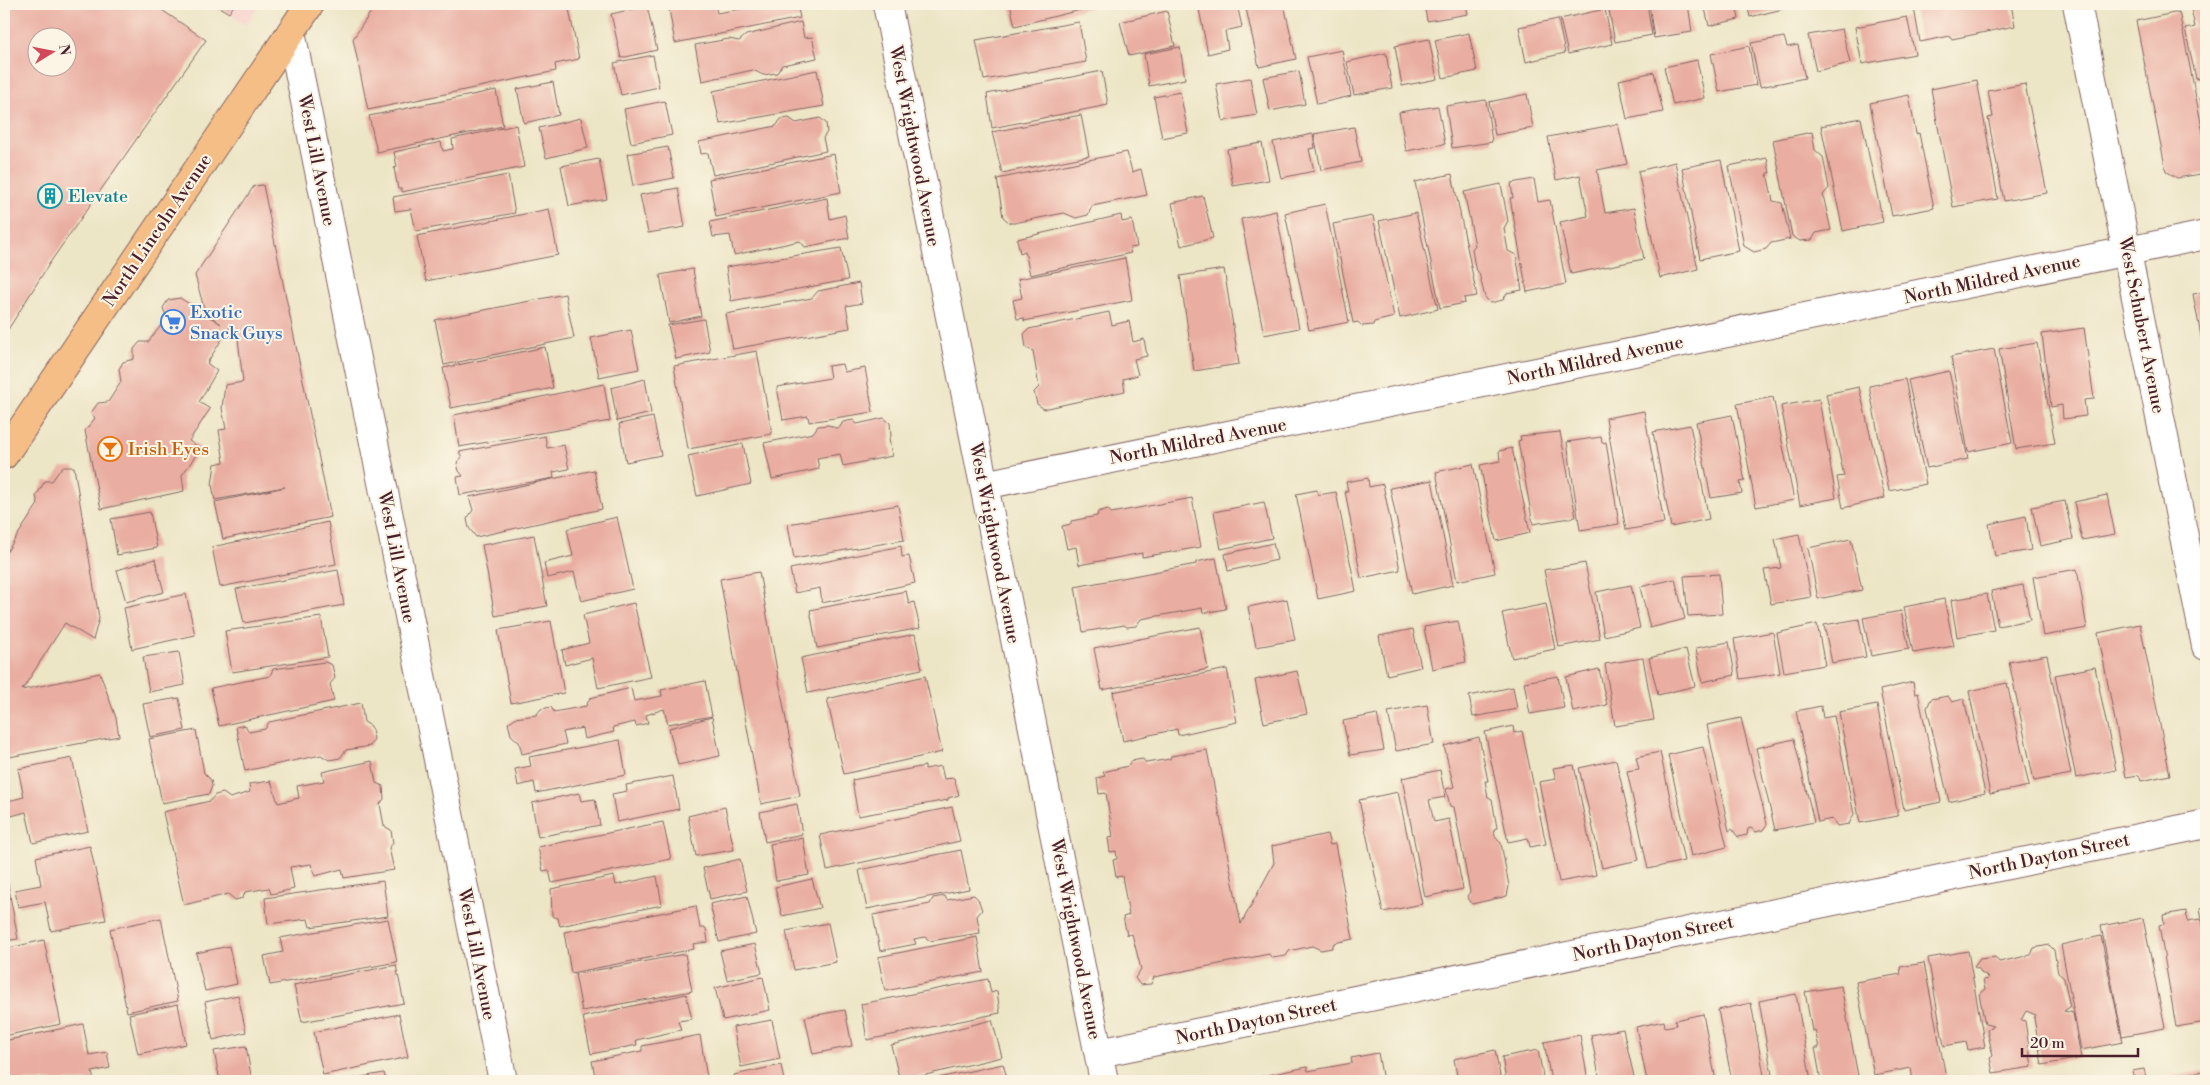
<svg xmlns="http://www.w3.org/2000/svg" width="2210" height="1085" viewBox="0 0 2210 1085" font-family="'Libre Bodoni',serif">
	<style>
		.built { fill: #f7d0ca }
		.building { fill: #e9ada1; fill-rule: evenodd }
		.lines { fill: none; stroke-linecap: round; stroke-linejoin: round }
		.minor-casing { stroke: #836461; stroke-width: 30 }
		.major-casing { stroke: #836461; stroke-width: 30 }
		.minor { stroke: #fff; stroke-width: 28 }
		.major { stroke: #f6be87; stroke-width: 28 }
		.labels { text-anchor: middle; stroke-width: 4; stroke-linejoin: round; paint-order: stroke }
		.street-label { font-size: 18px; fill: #4a1f2b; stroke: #fcf5e5 }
		.culture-label { font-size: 18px; fill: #0d838f; stroke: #fcf5e5; text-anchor: start }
		.shop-label { font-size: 18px; fill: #366cbe; stroke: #fcf5e5; text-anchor: start }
		.food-label { font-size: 18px; fill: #c56008; stroke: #fcf5e5; text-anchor: start }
	</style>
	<rect width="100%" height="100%" fill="#fcf5e5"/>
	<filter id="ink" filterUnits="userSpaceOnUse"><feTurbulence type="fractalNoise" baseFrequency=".02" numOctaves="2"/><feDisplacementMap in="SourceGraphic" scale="10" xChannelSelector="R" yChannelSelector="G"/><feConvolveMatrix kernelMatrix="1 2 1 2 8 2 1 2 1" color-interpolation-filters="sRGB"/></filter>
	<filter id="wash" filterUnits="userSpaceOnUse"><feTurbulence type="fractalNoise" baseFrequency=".0096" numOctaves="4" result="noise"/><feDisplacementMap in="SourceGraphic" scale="20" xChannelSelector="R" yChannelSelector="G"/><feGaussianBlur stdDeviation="1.12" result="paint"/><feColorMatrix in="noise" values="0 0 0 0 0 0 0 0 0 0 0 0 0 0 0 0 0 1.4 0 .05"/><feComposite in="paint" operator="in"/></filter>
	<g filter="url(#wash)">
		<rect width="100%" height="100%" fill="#ece5c6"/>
		<path class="built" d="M214 4H260L246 25Z"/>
		<g id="blocks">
			<path class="building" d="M4 4H153L206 40 51 261 4 336ZM38 38H68V68H38Z
				M214 4H235L229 13Z
				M376 4H568L579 59 555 64 556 71 368 110 353 39Z
				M698 4H715L717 13 752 7 751 4H797L800 18 675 43 669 9Z
				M1010 4H1105L1015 26Z
				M1198 4H1237L1242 27 1225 31 1228 49 1208 54Z
				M1245 4H1284L1296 59 1259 67Z
				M1424 4H1466L1468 14 1427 21Z
				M1647 4 1652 35 1615 42 1609 10Z
				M1649 4H1688L1692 32 1654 38Z
				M1704 4H1736L1739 19 1709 26Z
				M1747 4H1782L1783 9 1750 17Z
				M1792 4H1810V5L1792 8Z
				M1934 4H2011L2015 26 1952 39 1950 36 1920 42 1914 8Z
				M2190 4H2206V89L2203 78 2196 79 2185 29 2195 27Z
				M647 6 657 50 621 58 611 14Z
				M1605 9 1612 44 1568 54 1560 19Z
				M1167 11 1175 46 1129 56 1120 22Z
				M2179 12 2206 148V173L2177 178 2166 171 2136 21Z
				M1907 17 1915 54 1862 64 1855 27Z
				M1558 19 1565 53 1526 62 1519 27Z
				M801 22 804 38 812 37 817 58 782 65 777 73 763 75 753 70 702 81 695 45 729 39 739 41 746 35Z
				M1079 22 1086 62 984 80 976 40Z
				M1842 29 1850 63 1816 71 1808 35Z
				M1469 33 1477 71 1443 78 1435 40Z
				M1784 37 1787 47 1798 45 1805 78 1760 87 1751 43Z
				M1429 39 1437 79 1402 86 1395 46Z
				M1749 46 1756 85 1719 92 1711 54Z
				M1180 47 1185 79 1149 86 1144 54Z
				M1342 50 1351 96 1317 104 1307 57Z
				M1386 53 1392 88 1354 95 1347 62Z
				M653 55 659 87 621 95 614 63Z
				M1697 60 1705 98 1673 105 1664 67Z
				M817 70 824 106 720 124 713 91Z
				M1102 71 1108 105 992 128 987 94Z
				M1299 71 1305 104 1270 111 1263 78Z
				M1654 72 1663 112 1627 119 1619 80Z
				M1250 78 1257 115 1223 121 1216 84Z
				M1977 80 1998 199 1953 207 1931 89Z
				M553 82 559 115 524 123 517 89Z
				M2025 84 2047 193 2004 201 1988 118 1993 117 1988 91Z
				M496 90 503 126 377 152 369 116Z
				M1180 92 1188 133 1162 138 1154 97Z
				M1527 94 1533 128 1495 135 1489 102Z
				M1909 95 1916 134 1919 133 1934 208 1892 216 1870 103Z
				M2206 97V121H2205L2200 98Z
				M1486 100 1492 142 1452 148 1446 106Z
				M665 101 672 135 631 143 624 109Z
				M1438 106 1445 144 1406 151 1399 112Z
				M1081 115 1089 156 1002 173 992 132Z
				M581 118 588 148 546 158 539 128Z
				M789 118 796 123 820 118 826 123 827 132 823 138 826 151 713 175 708 153 701 154 699 142 776 126 781 119Z
				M1861 118 1883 222 1843 231 1821 126Z
				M1618 124 1627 164 1597 170 1605 213 1634 208 1644 259 1571 274 1560 222 1588 216 1580 175 1556 180 1548 137Z
				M516 125 524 167 402 192V189H398L394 168 397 167 394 152 441 142 443 151 453 149 452 139Z
				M1354 127 1361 162 1321 170 1314 134Z
				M1812 132 1815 150 1823 157 1829 188 1823 195 1831 230 1816 233 1812 240 1800 241 1792 236 1773 140Z
				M1313 134 1315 148 1309 149 1314 171 1281 178 1273 142Z
				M1262 143 1269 180 1233 186 1227 149Z
				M668 147 674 178 633 186 627 154Z
				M1127 152 1132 172 1141 169 1147 195 1092 206 1088 215 1076 218 1064 213 1014 223H1010L1003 217 997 179Z
				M834 154 841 192 716 217 709 179Z
				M1767 158 1770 173H1767L1773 201 1782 203 1790 239 1771 243 1766 249 1754 252 1744 246 1729 166Z
				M599 159 607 199 569 206 561 166Z
				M1721 160 1739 251 1700 259 1682 168Z
				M1675 162 1698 269 1660 278 1638 171Z
				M1452 174 1477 296 1464 298 1465 303 1440 308 1415 182Z
				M508 175 515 213 416 231 411 209 395 211 393 197Z
				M1534 179 1538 202 1550 200 1566 284 1527 292 1510 198H1513L1511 183Z
				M1501 184 1508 221 1504 228 1508 251 1516 255 1522 290 1507 293 1503 300 1490 303 1485 297 1479 273 1475 268 1472 249 1475 245 1464 192Z
				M263 185 331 517 223 539 215 502 285 487 215 500 212 485 215 464 224 462 219 430 226 429 222 408 225 385 243 382 237 330 232 331 229 328 207 363 217 371 199 402 210 409 189 441 201 448 182 475 184 491 101 509 85 431 95 418 91 413 98 403 108 402 121 382 119 369 123 362 134 359V349L140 342H148L167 318 163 308 168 300 180 298 221 324 205 312 195 275 254 186Z
				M678 188 685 227 648 233 640 195Z
				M1203 196 1213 238 1181 246 1172 203Z
				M827 198 830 219 845 215 849 238 805 247 800 241 734 255 730 235 713 237 710 222Z
				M1325 204 1349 322 1309 330 1285 213Z
				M549 209 558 255 426 281 417 236Z
				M1276 211 1299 328 1264 335 1241 219Z
				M1416 213 1438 309 1400 318 1379 221Z
				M1121 215 1122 222 1132 220 1137 247 1129 248 1131 253 1030 275 1025 251 1020 253 1017 239Z
				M1373 216 1394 317 1374 322 1373 325 1362 326 1358 322 1353 323 1333 224Z
				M841 248 848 280 731 301 726 267Z
				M1125 258 1132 300 1024 321V318L1017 319 1013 300 1022 298 1018 279Z
				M693 269 701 316 669 323 660 275Z
				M1224 269 1239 364 1194 371 1180 276Z
				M859 283 862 303 846 306 850 328 733 349 726 314 812 298 818 291Z
				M2206 292V357H2205L2193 294Z
				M565 294 574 338 444 365 435 320Z
				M1109 312 1112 325 1129 321 1133 342 1144 339 1147 356 1134 359 1138 375 1123 379 1125 391 1044 409 1037 404 1034 392 1039 387 1033 351 1026 348 1024 334 1029 329Z
				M704 319 710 352 676 359 668 325Z
				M2084 328 2094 399 2084 400 2086 416 2063 419 2062 405 2051 407 2042 334Z
				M631 330 639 369 599 377 591 338Z
				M2037 343 2055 443 2016 449 1999 349Z
				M545 347 553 388 451 408 443 368Z
				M1994 349 2012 443 1968 452 1951 357Z
				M757 351 772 434 688 449 674 366Z
				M842 364 844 372 865 368 873 412 809 422 808 416 783 420 777 387 830 378 828 366Z
				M1949 371 1968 459 1927 468 1908 380Z
				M645 379 651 413 617 421 611 388Z
				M1905 379 1926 484 1889 491 1869 386Z
				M604 384 610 421 459 447 454 415Z
				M1859 387 1885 498 1843 508 1837 477 1844 476 1826 394Z
				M1773 397 1794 500 1756 507 1737 404Z
				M1819 399 1836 498 1800 505 1781 406Z
				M1644 411 1664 523 1626 530 1606 418Z
				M1732 415 1745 481 1740 482 1742 493 1711 498 1696 422Z
				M653 417 661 455 626 462 619 424Z
				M884 418 890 423 891 436 889 439 892 456 843 466 840 454 817 458 819 469 772 479 764 443 813 433 818 426 829 425 835 428 840 427 843 422 853 420 857 424Z
				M1690 425 1709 519 1671 527 1653 432Z
				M1560 432 1576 517 1533 524 1518 441 1521 440 1520 436Z
				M545 436 547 448 564 445 569 469 553 472 554 478 460 495 457 477 463 476 459 471 457 463 462 457 459 452Z
				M1601 437 1602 443 1606 442 1619 524 1580 530 1567 442Z
				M743 444 751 484 697 496 688 456Z
				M1512 448 1530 533 1496 541 1480 465 1500 461 1499 451Z
				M1473 464 1495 573 1457 581 1436 472Z
				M62 467H74L99 618 93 640 65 623 22 690 100 673 116 718 119 736 4 758V556L38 504 36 496 45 481H52Z
				M594 470 602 509 476 537 469 528 467 519 473 510 469 497Z
				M1368 478 1369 487 1383 484 1400 570 1361 578 1345 491H1348L1346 482Z
				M1432 480 1453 585 1412 594 1390 488Z
				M1317 490 1318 495 1336 492 1356 591 1318 599 1296 494Z
				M2107 495 2115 534 2082 540 2074 502Z
				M1192 498 1201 547 1142 557V553L1079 565 1076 547 1067 549 1062 526 1071 524V521L1097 516 1098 512 1108 509 1111 513Z
				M2065 501 2073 539 2040 546 2032 507Z
				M1264 502 1272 538 1221 549 1214 512Z
				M898 505 904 540 794 559 788 524Z
				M150 512 157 548 117 555 111 519Z
				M2026 516 2031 550 1995 556 1989 524Z
				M617 517 633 589 581 601 574 572 547 578 544 563 573 556 567 529Z
				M328 522 336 564 220 587 212 547Z
				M1799 534 1811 597 1771 604 1764 570 1781 568 1775 539Z
				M534 535 547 606 495 616 482 545Z
				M1851 539 1862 590 1818 599 1808 548Z
				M1273 543 1277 560 1228 571 1225 554Z
				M901 546 902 557 909 556 915 583 822 603 820 588 795 593 790 569Z
				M1216 558 1226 609 1203 613 1202 608 1141 619 1136 626 1127 627 1124 625 1083 632 1075 587 1196 564V562Z
				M155 559 164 592 126 602 117 570Z
				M1585 563 1600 639 1559 647 1544 570Z
				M2077 569 2087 628 2043 636 2033 577Z
				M338 570 344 605 244 623 236 589Z
				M759 572 800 796 761 804 720 579Z
				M1719 574 1722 614 1688 616 1684 576Z
				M1675 579 1685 619 1650 628 1640 587Z
				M1631 585 1640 628 1604 636 1596 592Z
				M2023 585 2030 620 1998 626 1991 591Z
				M906 591 909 604 914 602 920 628 817 648 810 610Z
				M186 594 195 635 132 649 124 608Z
				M1987 594 1994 630 1957 637 1951 600Z
				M1287 599 1295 640 1256 647 1248 607Z
				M1944 599 1954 646 1913 653 1904 607Z
				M634 603 651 677 598 688 592 658 565 665 562 650 589 643 583 615Z
				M1546 604 1555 649 1512 658 1502 613Z
				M1901 611 1909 649 1871 656 1863 618Z
				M321 617 328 657 232 672 225 631Z
				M1859 619 1866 657 1832 663 1824 625Z
				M551 621 564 693 511 703 498 630Z
				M1458 621 1466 662 1432 669 1424 627Z
				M1817 624 1825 665 1784 672 1777 633Z
				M2140 624 2170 775 2141 781 2139 775 2126 777 2098 633Z
				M1200 627 1208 669 1102 690 1094 648Z
				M1413 629 1421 667 1387 675 1379 636Z
				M1773 632 1780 673 1740 679 1734 639Z
				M915 634 922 669 808 693 801 658Z
				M1729 642 1735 675 1702 682 1696 648Z
				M1686 649 1695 686 1658 695 1649 658Z
				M179 652 185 685 149 692 143 657Z
				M2047 655 2071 774 2034 781 2009 662Z
				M1643 658 1654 720 1615 726 1605 664Z
				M325 662 332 665 335 678 330 684 334 701 219 726 211 688 270 676 273 669Z
				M2095 667 2116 770 2076 778 2055 675Z
				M1227 669 1237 722 1178 735 1177 729 1123 741 1113 692Z
				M1599 669 1607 705 1573 712 1566 677Z
				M1297 671 1307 714 1264 723 1255 680Z
				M925 676 942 752 844 774 827 699Z
				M1558 676 1564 708 1530 714 1524 682Z
				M705 681 712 716 668 724 664 709 646 715 648 723 636 726 635 722 613 727 614 732 584 739 582 728 563 732 566 744 522 754 519 742 511 735 508 723 515 718 536 715 541 709 551 707 554 712 586 706 590 698 631 688 634 701 662 696 661 690Z
				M1913 682 1915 694 1918 693 1941 802 1904 810 1880 690Z
				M2007 683 2029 786 1990 794 1969 691Z
				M1513 687 1517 709 1473 717 1469 696Z
				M1948 696 1952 702 1964 699 1985 793 1949 802 1927 708 1931 699Z
				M179 698 185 730 150 737 143 704Z
				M361 703 364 722 371 726 374 739 370 746 346 750 340 758 329 760 321 755 245 771 236 727 245 725 249 732 265 729 269 722Z
				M1427 705 1434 744 1396 751 1388 712Z
				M1877 705 1898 816 1860 823 1839 712Z
				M1821 706 1823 718 1834 716 1854 814 1849 824 1837 826 1832 819 1818 822 1796 711Z
				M1377 714 1384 750 1350 755 1343 721Z
				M712 717 720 756 678 765 669 728Z
				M1741 718 1767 824 1763 830 1756 832 1751 828 1748 829 1747 835 1738 837 1732 829 1729 831 1707 725Z
				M1513 726 1514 733 1522 731 1546 844 1530 847 1528 838 1508 842 1485 732Z
				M196 730 204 773 211 780 212 786 209 794 162 803 149 739Z
				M1479 737 1488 781H1485L1488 797 1492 799 1497 828 1494 829 1495 836 1501 843 1509 886 1507 896 1472 904 1467 896 1470 892 1454 807 1450 806 1446 789 1454 787 1444 746Z
				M1794 739 1814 822 1775 830 1756 748Z
				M620 740 626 775 536 793 534 782 518 786 515 769 531 766 529 757Z
				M1703 747 1727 847 1691 856 1668 755Z
				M1207 750 1241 924 1274 863 1272 846 1327 834 1330 845 1335 844 1353 939 1334 943 1332 948 1321 950 1312 946 1289 951 1286 956 1272 958 1269 954 1154 977 1151 984 1140 985 1135 978 1141 969 1132 934 1127 935 1123 917 1129 915 1122 876 1116 877 1113 860 1117 859 1116 851 1110 852 1108 838 1113 837 1106 793 1099 794 1097 778 1105 776 1103 772 1128 766 1131 761 1143 759 1146 763 1170 759 1171 756Z
				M1660 752 1684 861 1648 869 1627 771 1639 769 1636 757Z
				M72 758 88 831 33 843 26 812 4 818V802L24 797 18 769Z
				M1616 760 1639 860 1602 868 1579 768Z
				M372 761 376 783 383 786 384 799 380 804 384 826 391 830 393 843 389 848 394 870 344 878 342 869 315 876 311 864 290 867 294 889 271 894 269 888 245 892 243 898 235 900 228 894 184 905 163 812 210 801 215 795 223 793 230 798 250 792 249 784 271 781 278 803 299 798 297 786 324 781 322 772Z
				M1574 765 1596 875 1559 882 1539 782 1556 779 1553 768Z
				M925 766V769L941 766 944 779 954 778 959 795 948 798V800L858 816 852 780Z
				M1440 770 1445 797 1429 800 1434 822 1449 819 1463 889 1425 897 1402 778Z
				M673 776 679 809 617 822 612 794 627 791 626 785Z
				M1398 792 1422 904 1383 912 1359 800Z
				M579 793 581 801 595 799 600 825 538 837 532 803Z
				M797 804 802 834 765 842 760 812Z
				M725 807 734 850 696 856 688 816Z
				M952 807 960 841 827 870 820 835Z
				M663 822 671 859 552 883 549 870 543 871 538 847Z
				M803 838 809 875 776 881 770 844Z
				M90 846 106 920 51 931 45 902 18 907 15 890 41 885 36 857Z
				M961 850 969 889 867 909 859 870Z
				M740 859 747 891 710 899 703 868Z
				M4 863 18 939 4 941Z
				M614 876 616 885 657 876 662 905 560 926 558 918 552 916 551 889Z
				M812 879 820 908 782 916 775 887Z
				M383 881 388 916 310 927 308 919 268 924 265 898Z
				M974 895 978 899 982 910 977 916 980 933 930 941 925 937 914 939 916 944 880 951 873 915 930 904 933 898 945 896 947 900Z
				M747 896 756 934 719 942 710 904Z
				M696 906 700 928H706L708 942 693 944 694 949 571 973 564 932Z
				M2206 907V934H2205L2200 908Z
				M2186 911 2187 921 2201 919 2206 951V1022L2176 1027 2159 925 2164 924 2163 915Z
				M161 918 178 1001 127 1012 110 929Z
				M2143 918 2165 1028 2122 1036 2101 926Z
				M388 919 397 962 270 985 264 956 283 952 280 938Z
				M828 923 836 962 794 970 786 931Z
				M2101 936 2123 1042 2081 1050 2061 945Z
				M977 937 983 972 885 991 878 957Z
				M44 940 61 1024 4 1036V949Z
				M755 944 762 973 727 980 720 951Z
				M2049 945 2054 950 2058 973 2064 978 2070 1007 2064 1011 2073 1013 2081 1058 2042 1065 2034 1018 2036 1015 2026 1011 2021 1020 2025 1021 2032 1067 1993 1073 1990 1058 1993 1056 1987 1030 1993 1026 1985 1024 1979 994 1985 989 1983 980 1988 979 1985 974H1982L1979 969 1974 967 1980 959 1995 957 1999 962 2031 955 2034 948Z
				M229 946 237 984 205 991 196 953Z
				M1968 951 1985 1047 1968 1050 1966 1042 1944 1046 1928 958Z
				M685 954 692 991 582 1011 575 974Z
				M1924 963 1946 1077 1913 1081 1911 1068 1874 1075 1856 982 1901 974 1900 967Z
				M396 965 404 1003 302 1022 294 985Z
				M763 977 770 1010 723 1020 715 988Z
				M988 979 991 993 997 991 1000 1013 867 1040 861 1004Z
				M1841 986 1859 1081H1821L1815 1048H1819L1815 1030 1812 1031 1805 992Z
				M686 994 692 1019 678 1021 681 1030 636 1040 637 1045 591 1054 583 1017Z
				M1796 994 1811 1081H1773L1759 1001Z
				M238 995 246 1032 213 1040 205 1002Z
				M1751 1003 1765 1081H1732L1718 1010Z
				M178 1004 186 1044 138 1054 129 1014Z
				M845 1010 852 1046 813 1054 805 1017Z
				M399 1014 408 1057 323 1075 314 1032Z
				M1703 1014 1716 1081H1647L1636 1027 1664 1021 1665 1027 1676 1025 1675 1020Z
				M772 1020 780 1059 741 1067 733 1027Z
				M992 1020 1002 1057 900 1081 891 1045Z
				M83 1024 89 1055 107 1052 110 1068 92 1072 94 1081H4V1041Z
				M1623 1029 1635 1081H1600L1591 1035Z
				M700 1035 707 1078 693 1081H596L592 1061 642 1051V1046Z
				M1580 1035 1588 1081H1551L1544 1042Z
				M246 1046 252 1081H220L214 1051Z
				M1495 1050 1501 1081H1458L1454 1059Z
				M1538 1050 1544 1081H1506L1502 1057Z
				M1378 1053 1383 1081H1239L1307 1067 1308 1071 1352 1063 1351 1058Z
				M1003 1064 1008 1081H929V1080Z
				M781 1065 784 1081H736L734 1075Z
				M2144 1069 2147 1081H2135L2132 1071Z
				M2203 1071 2205 1081H2172L2171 1077Z
				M384 1073 386 1081H350V1079Z"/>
		</g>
	</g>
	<g filter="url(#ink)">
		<use href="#blocks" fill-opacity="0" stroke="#836461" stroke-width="1"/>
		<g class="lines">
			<defs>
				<path id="minor" d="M887 4 1104 1081
					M2077 4 2206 646
					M291 32 503 1081
					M984 485 2206 235
					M1099 1053 2206 824"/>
				<path id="major" d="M4 455 310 4"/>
			</defs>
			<use href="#minor" class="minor-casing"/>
			<use href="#major" class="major-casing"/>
			<use href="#minor" class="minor"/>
			<use href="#major" class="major"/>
		</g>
	</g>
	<defs>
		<symbol id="building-ring" viewBox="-11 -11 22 22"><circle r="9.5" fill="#fcf5e5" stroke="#0f9aa8" stroke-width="1.5"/><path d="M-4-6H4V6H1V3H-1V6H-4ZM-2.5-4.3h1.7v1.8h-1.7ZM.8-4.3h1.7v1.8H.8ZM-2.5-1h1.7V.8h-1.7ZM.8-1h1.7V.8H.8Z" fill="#0f9aa8"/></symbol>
		<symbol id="supermarket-ring" viewBox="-11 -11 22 22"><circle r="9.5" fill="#fcf5e5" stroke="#3f7fe0" stroke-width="1.5"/><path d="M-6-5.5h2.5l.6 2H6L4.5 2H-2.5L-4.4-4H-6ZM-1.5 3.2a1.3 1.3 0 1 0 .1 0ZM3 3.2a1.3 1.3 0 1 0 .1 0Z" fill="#3f7fe0"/></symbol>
		<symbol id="bar-ring" viewBox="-11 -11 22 22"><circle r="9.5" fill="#fcf5e5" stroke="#e8710a" stroke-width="1.5"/><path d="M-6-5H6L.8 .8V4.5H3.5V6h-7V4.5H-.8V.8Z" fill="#e8710a"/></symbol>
	</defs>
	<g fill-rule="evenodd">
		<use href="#building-ring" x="36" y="182" width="28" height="28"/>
		<use href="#supermarket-ring" x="159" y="308" width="28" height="28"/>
		<use href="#bar-ring" x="96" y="435" width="28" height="28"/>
	</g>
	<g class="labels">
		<g class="street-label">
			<text transform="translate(915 146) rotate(79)" y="6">West Wrightwood Avenue</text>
			<text transform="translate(317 160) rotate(79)" y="6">West Lill Avenue</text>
			<text transform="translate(157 230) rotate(-56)" y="6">North Lincoln Avenue</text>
			<text transform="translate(1992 279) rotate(-12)" y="6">North Mildred Avenue</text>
			<text transform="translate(2142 325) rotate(79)" y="6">West Schubert Avenue</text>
			<text transform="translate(1595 360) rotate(-12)" y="6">North Mildred Avenue</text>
			<text transform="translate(1198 441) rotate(-11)" y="6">North Mildred Avenue</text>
			<text transform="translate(995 543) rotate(79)" y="6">West Wrightwood Avenue</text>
			<text transform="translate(397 557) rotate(79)" y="6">West Lill Avenue</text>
			<text transform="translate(2049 856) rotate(-12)" y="6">North Dayton Street</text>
			<text transform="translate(1653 938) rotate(-12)" y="6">North Dayton Street</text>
			<text transform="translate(1076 939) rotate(79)" y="6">West Wrightwood Avenue</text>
			<text transform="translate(477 954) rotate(79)" y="6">West Lill Avenue</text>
			<text transform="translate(1256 1021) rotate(-12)" y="6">North Dayton Street</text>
		</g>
		<g class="culture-label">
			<text x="68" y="202">Elevate</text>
		</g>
		<g class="shop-label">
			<text x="190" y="318">Exotic<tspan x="190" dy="21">Snack Guys</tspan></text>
		</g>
		<g class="food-label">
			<text x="128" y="455">Irish Eyes</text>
		</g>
	</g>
	<rect width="2210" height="1085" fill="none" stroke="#fcf5e5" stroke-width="20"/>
	<g transform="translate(52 52) rotate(80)"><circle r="24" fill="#fcf5e5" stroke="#b59f9b"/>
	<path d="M0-4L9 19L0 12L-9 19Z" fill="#d1495b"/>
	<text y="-8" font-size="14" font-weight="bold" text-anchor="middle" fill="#4a1f2b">N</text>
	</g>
	<path d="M2022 1048v8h116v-8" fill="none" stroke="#4a1f2b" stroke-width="2.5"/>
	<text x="2030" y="1048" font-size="15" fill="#4a1f2b" stroke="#fcf5e5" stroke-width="4" paint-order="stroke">20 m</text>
</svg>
